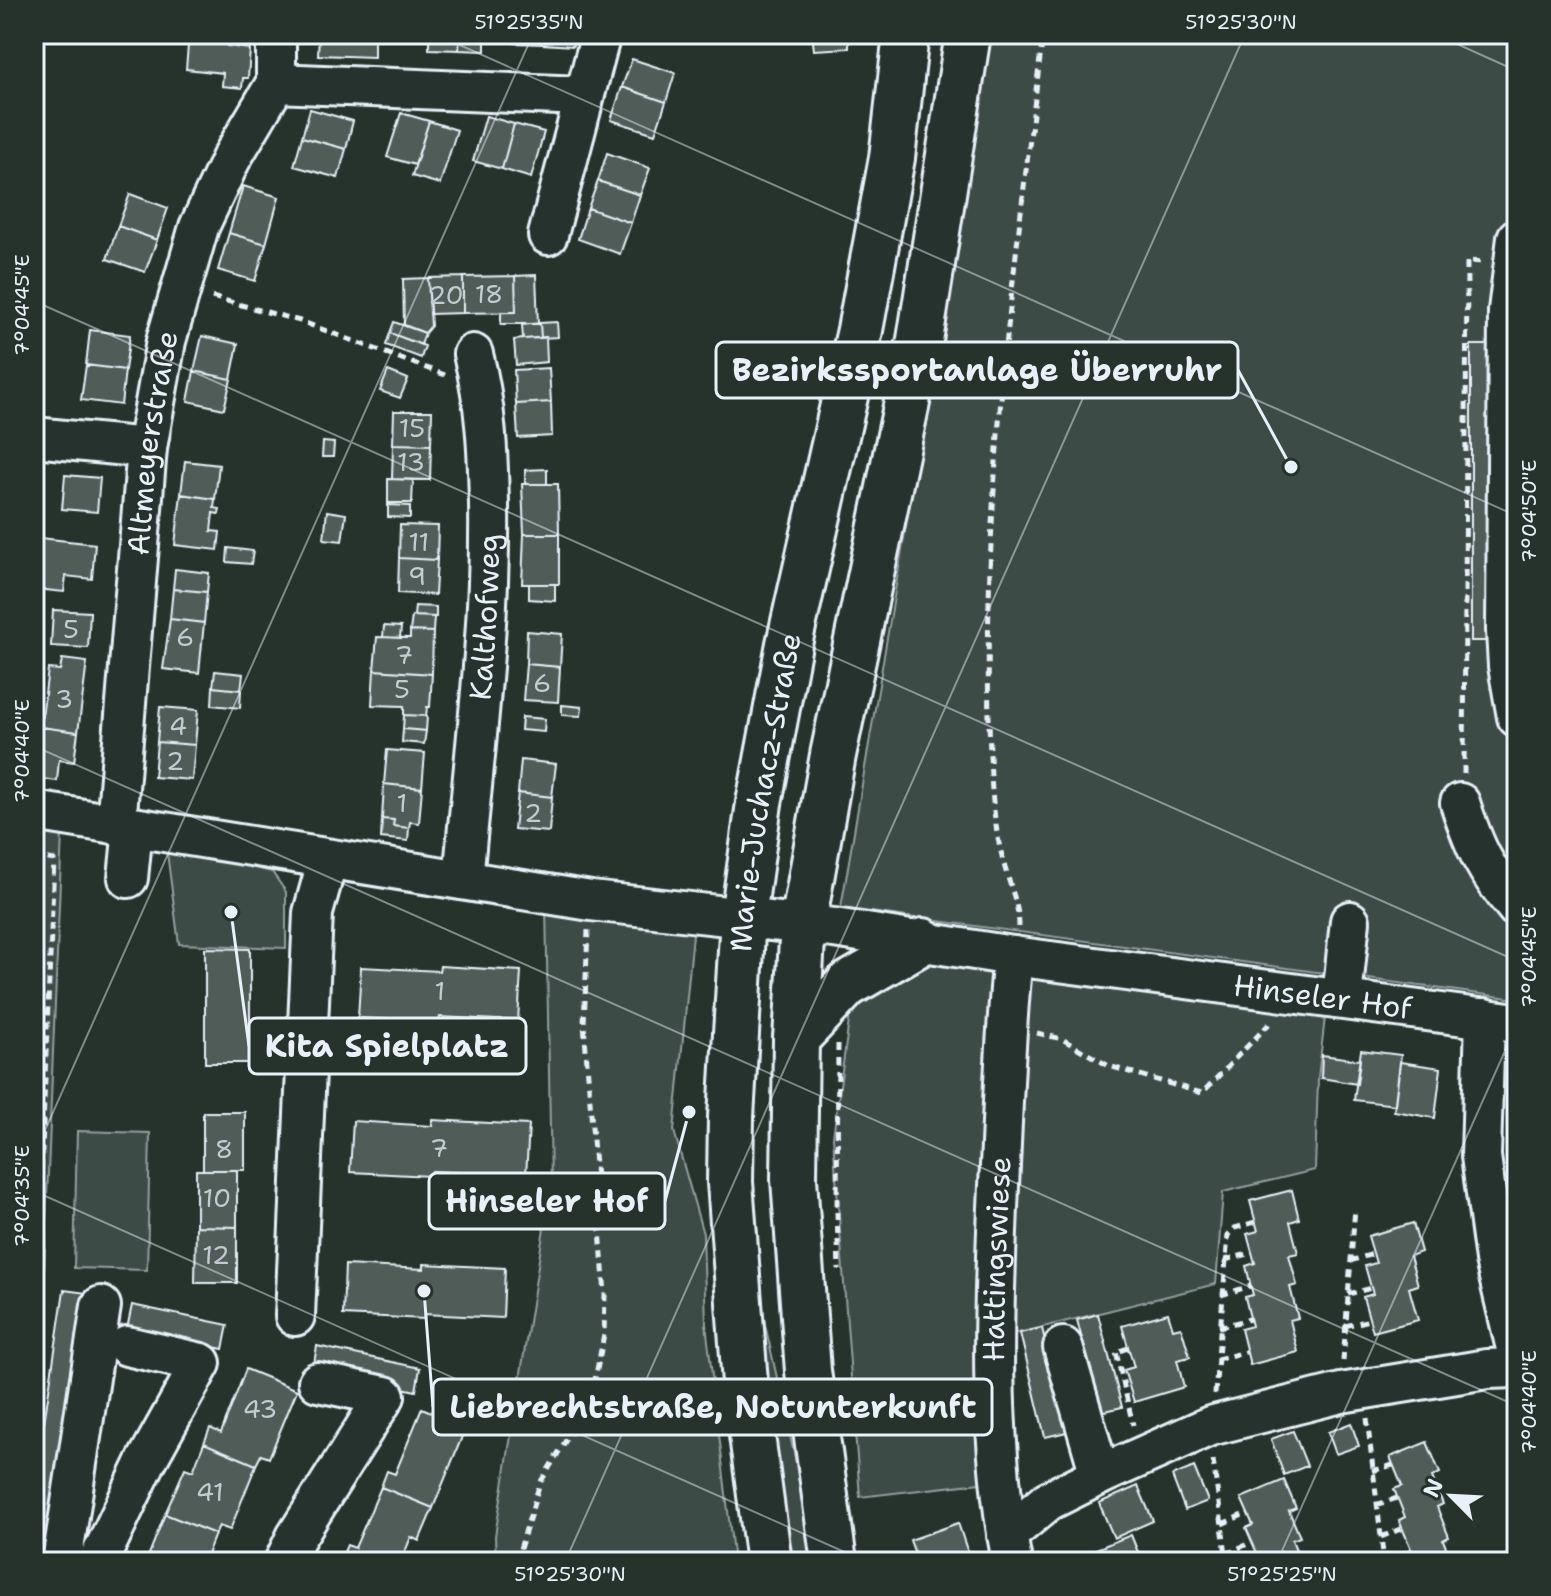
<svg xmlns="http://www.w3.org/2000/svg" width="1551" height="1596" viewBox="0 0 1551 1596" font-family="'Shantell Sans',sans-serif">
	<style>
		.green { fill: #3e4b47; stroke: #939ea0; stroke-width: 2 }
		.building { fill: #505c59; stroke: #e8f1f8; stroke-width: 2 }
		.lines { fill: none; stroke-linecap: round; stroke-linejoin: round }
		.minor-casing { stroke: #e8f1f8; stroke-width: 44 }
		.major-casing { stroke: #e8f1f8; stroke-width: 50 }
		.path { stroke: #e8f1f8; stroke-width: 5; stroke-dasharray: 8 6; stroke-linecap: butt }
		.minor { stroke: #26332d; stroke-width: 38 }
		.major { stroke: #26332d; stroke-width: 44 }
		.ticks { fill: none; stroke: #e8f1f8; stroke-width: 2; stroke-opacity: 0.45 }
		.labels { text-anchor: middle; stroke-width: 7; stroke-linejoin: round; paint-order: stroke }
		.number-label { font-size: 26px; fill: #c2ccd0 }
		.street-label { font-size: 30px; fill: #e8f1f8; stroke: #26332d }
		.leader { fill: none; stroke: #e8f1f8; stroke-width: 3 }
		.callout-dot { fill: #e8f1f8; stroke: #26332d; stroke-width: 3 }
		.callout { fill: #26332d; stroke: #e8f1f8; stroke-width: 3 }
		.callout-label { font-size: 32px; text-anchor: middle; font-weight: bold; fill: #e8f1f8 }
		.neatline { fill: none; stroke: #e8f1f8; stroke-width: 3 }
		.ticks-label { font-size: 20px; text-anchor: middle; fill: #e8f1f8 }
	</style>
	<rect width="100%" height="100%" fill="#26332d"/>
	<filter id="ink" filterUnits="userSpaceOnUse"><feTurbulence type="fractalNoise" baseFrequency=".0125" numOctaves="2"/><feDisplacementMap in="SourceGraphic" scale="16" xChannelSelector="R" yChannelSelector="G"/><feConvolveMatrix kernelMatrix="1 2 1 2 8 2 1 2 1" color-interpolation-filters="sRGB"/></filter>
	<g filter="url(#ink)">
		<path class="green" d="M985 34H1517V999L841 908 949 274Z
			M34 829 62 833 44 1270 34 1332Z
			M167 853 235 863 272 872 286 892V948L179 944Z
			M546 904 694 924 674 1131 703 1234 706 1324 734 1562H496L495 1536 551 1184Z
			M858 955 1010 963 997 1481 860 1497 833 1137Z
			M1016 964 1327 1000 1318 1078 1315 1170 1223 1192 1216 1284 1019 1333 997 1335Z
			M77 1131 150 1133 147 1270 74 1268Z
			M760 1302 795 1458 812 1562H789L776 1486Z"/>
		<path class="building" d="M189 34H228L227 46 250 49 248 78H243L242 88 222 86 223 73 186 69Z
			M319 34H374V57L318 55Z
			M429 34H460L459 50 429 49Z
			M460 34H485V51L459 50Z
			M515 34H542V44L515 43Z
			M542 34H573V46L542 44Z
			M812 34H849V48L814 50Z
			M632 59 675 73 666 102 622 87Z
			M622 87 666 102 655 134 611 120Z
			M310 109 353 121 346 149 302 137Z
			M401 113 429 121 415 165 387 157Z
			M486 116 514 124 502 169 473 161Z
			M429 121 457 130 440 184 412 176Z
			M514 124 544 132 531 178 502 169Z
			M302 137 346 149 338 178 294 166Z
			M607 153 650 168 640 195 598 181Z
			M598 181 640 195 631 223 588 208Z
			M243 186 279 197 266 244 229 233Z
			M130 194 168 208 157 240 118 226Z
			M588 208 631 223 620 254 578 239Z
			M118 226 157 240 145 272 107 259Z
			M229 233 266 244 255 281 218 270Z
			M536 275 538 324H501V312H516L515 276Z
			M515 276 516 312 463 313V277Z
			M463 277V313L430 314 428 278Z
			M428 278 431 326 425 333 404 325 403 279Z
			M394 322 425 333 421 345 390 333Z
			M557 322 558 337 541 338 540 323Z
			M540 323 541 338 523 339 522 325Z
			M90 330 130 335 125 370 86 365Z
			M390 333 425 346 421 358 386 345Z
			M202 336 238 344 231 379 194 371Z
			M546 337 547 362 516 365 514 340Z
			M1471 345H1498L1497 641H1471Z
			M86 365 125 370 121 405 81 400Z
			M549 368 551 402 516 404 514 370Z
			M194 371 231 379 224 409 188 401Z
			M388 371 408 379 400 398 380 391Z
			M551 402 552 436 518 438 516 404Z
			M394 411H432L431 445 393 444Z
			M323 442 334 443 333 457H322Z
			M393 444 431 445 430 480 392 479Z
			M185 461 219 465 215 499 181 494Z
			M547 469V484H525V470Z
			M65 475 100 478 97 512 62 509Z
			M388 479 413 480 412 503H388Z
			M522 484H558L559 534H524Z
			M181 494 215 499 214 508 220 509 219 514 213 513 211 531 220 532 218 550 175 545Z
			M388 505 410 506V518L388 517Z
			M327 511 346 514 342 541 324 539Z
			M400 525 438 526 437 560 399 558Z
			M524 534H559V584H522Z
			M40 538 95 544 92 579 66 576 64 592 36 589Z
			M228 548 253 551 251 564 227 562Z
			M399 558 437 560 435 595 398 593Z
			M175 569 209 573 207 592 173 589Z
			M529 584H555V601L529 599Z
			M173 589 207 592 204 623 170 619Z
			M415 606 436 607V617L414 616Z
			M53 610 90 612 88 648 51 646Z
			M412 616 434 617 433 632 410 631Z
			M170 619 204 623 199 673 163 669Z
			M384 626 401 627 400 638 383 637Z
			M410 631 433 632 432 674 374 670 377 637 410 638Z
			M527 631 562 634 560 667 526 664Z
			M62 659 87 662 78 732 41 727 48 669 60 670Z
			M526 664 560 667 558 702 523 700Z
			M374 670 432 674 430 707H427L426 716 404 715V706L372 705Z
			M215 671 243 674 241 690 213 687Z
			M213 687 241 690 240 708 212 705Z
			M562 705 582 707 581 716 562 715Z
			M160 707 198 710 195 745 157 742Z
			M404 715 427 716 426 731 403 729Z
			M522 717 545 719 544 732 521 730Z
			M41 727 78 732 74 762 59 760 57 781 35 778Z
			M403 729 426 731 424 744 402 742Z
			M157 742 195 745 192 780 154 777Z
			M387 750 425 753 422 788 384 784Z
			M521 760 556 764 552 797 518 793Z
			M384 784 422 788 419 823 410 822 409 828 393 826 394 820 382 819Z
			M518 793 552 797 549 832 514 829Z
			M382 819 394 820 393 826 409 828 408 841 381 838Z
			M205 948 250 949V1063H205Z
			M440 966 521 971 518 1021 440 1017 439 1022 358 1018 361 967 439 971Z
			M1361 1050 1401 1055 1395 1105 1354 1100Z
			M1322 1055 1360 1060 1357 1084 1321 1078Z
			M1400 1062 1441 1068 1435 1118 1394 1111Z
			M203 1112H245V1170H203Z
			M432 1120 529 1125 526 1176 432 1171 431 1176 350 1172 353 1121 432 1126Z
			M196 1170H237V1227L196 1226Z
			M1292 1190 1299 1219 1290 1222 1298 1253 1289 1255 1297 1285 1290 1287 1298 1318 1290 1320 1298 1352 1250 1365 1241 1329 1252 1326 1245 1297 1253 1295 1246 1266 1255 1263 1247 1234 1258 1231 1250 1201Z
			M1413 1223 1421 1252 1410 1256 1418 1285 1409 1288 1418 1320 1373 1332 1363 1297 1373 1294 1365 1266 1376 1263 1368 1236Z
			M196 1226 237 1227V1283H195Z
			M424 1264 505 1268 503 1318 424 1314V1319L343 1315 345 1265 424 1269Z
			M64 1290 87 1293 47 1562H34V1490Z
			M132 1305 228 1325 223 1349 127 1329Z
			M1168 1313 1173 1329 1181 1327 1190 1357 1177 1360 1184 1387 1134 1402 1124 1370 1134 1367 1122 1326Z
			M1098 1314 1122 1407 1101 1412 1077 1320Z
			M1042 1328 1067 1432 1045 1437 1020 1333Z
			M317 1346 420 1368 416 1391 313 1369Z
			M246 1369 297 1390 269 1458 261 1455 256 1465 204 1443 210 1428 221 1433Z
			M422 1408 466 1427 433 1508 381 1487 387 1471 395 1474Z
			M1351 1423 1359 1446 1336 1454 1328 1432Z
			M1293 1431 1307 1466 1284 1475 1271 1439Z
			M1427 1442 1440 1473 1432 1477 1443 1504 1437 1507 1449 1537 1443 1540 1452 1562H1407L1403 1552 1411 1549 1399 1520 1405 1517 1394 1489 1402 1486 1390 1457Z
			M204 1443 256 1465 230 1530 219 1526 215 1534 165 1514 185 1468 193 1471Z
			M1194 1467 1208 1501 1185 1510 1172 1476Z
			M1284 1480 1296 1508 1289 1511 1300 1537 1292 1540 1301 1562H1249L1247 1558 1257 1553 1246 1528 1253 1525 1241 1498Z
			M1138 1486 1153 1521 1114 1538 1099 1503Z
			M381 1487 433 1508 419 1541 411 1537 401 1562 340 1561 347 1545 355 1548Z
			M165 1514 215 1534 204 1562H146Z
			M958 1523 971 1562H918L910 1540Z
			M1131 1535 1142 1562H1090L1086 1553Z"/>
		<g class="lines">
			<defs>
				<g id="minor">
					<path d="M276 83 583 96"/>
					<path d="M548 235 601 34"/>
					<path d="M1517 238 1508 311 1506 631 1508 666 1517 717"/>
					<path d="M34 437 147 448"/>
					<path d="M1460 803C1475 849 1485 870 1517 908"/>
					<path id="s1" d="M34 811 591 901 834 928 1013 956 1517 1023"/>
					<path id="s2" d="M116 825 147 448 166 341 199 227 231 159 276 83V34"/>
					<path d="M128 878 133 828"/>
					<path id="s3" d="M463 880C474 755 491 631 489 505 488 454 486 404 473 354"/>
					<path d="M1342 998 1350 921"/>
					<path d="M1485 1018 1481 1156 1495 1260 1517 1353"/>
					<path d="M295 1316 313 913 328 859"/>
					<path d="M1063 1347 1100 1475"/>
					<path d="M1007 1535 1048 1501 1100 1475 1210 1426 1341 1393 1487 1369 1517 1368"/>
					<path d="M62 1562 101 1306"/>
					<path d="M98 1562 147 1460 201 1363 127 1346"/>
					<path d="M284 1562 296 1537 385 1396 318 1382"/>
					<path id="s4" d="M1012 1562C988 1438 993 1312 999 1186 1003 1109 1005 1032 1013 956"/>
				</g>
				<g id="major">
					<path d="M796 1039 847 985 923 941"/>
					<path id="s5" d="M769 1562 745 1383 730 1182 731 1117 743 917 759 803 789 644 860 330 892 158 906 34"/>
					<path d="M834 1562 808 1371 794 1179 796 1039 803 924 833 755 920 340 968 34"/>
				</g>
			</defs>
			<use href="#minor" class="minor-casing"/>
			<use href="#major" class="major-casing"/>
			<path class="path" d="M212 297 300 321 445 375
				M1464 774 1467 261 1485 262
				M34 856 54 860 37 1271 34 1291
				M1019 927C1019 902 1007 880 1002 856 991 812 990 763 989 717 983 488 1015 261 1043 34
				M1037 1033 1062 1039 1109 1066 1202 1093 1269 1024
				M838 1044 837 1214 839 1270
				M1225 1260 1252 1253
				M1350 1261 1373 1254
				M1348 1294 1372 1288
				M1221 1295 1251 1286
				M1345 1326 1370 1320
				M1219 1327 1250 1319
				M1128 1348 1116 1352 1133 1425
				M1217 1359 1246 1352
				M1343 1361 1355 1208
				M1215 1394 1228 1235 1235 1228 1255 1222
				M1367 1418 1384 1562
				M1213 1460 1227 1562
				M1372 1471 1393 1465
				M1376 1505 1397 1498
				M1222 1524 1247 1513
				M1381 1537 1403 1528
				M1226 1554 1252 1542
				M516 1562 540 1483 591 1399 604 1335 605 1294 584 1024 588 930
				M1404 1562 1406 1561"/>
			<use href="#minor" class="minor"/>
			<use href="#major" class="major"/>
		</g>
	</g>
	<path class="ticks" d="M435 34 1517 516M1435 34 1517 71M34 301 1517 961M34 746 1517 1406M34 1155 533 34M34 1191 867 1562M565 1562 1245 34M1277 1562 1517 1024"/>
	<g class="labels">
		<g class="number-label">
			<text x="489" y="303">18</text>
			<text x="446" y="304">20</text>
			<text x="412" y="437">15</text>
			<text x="411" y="471">13</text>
			<text x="419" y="551">11</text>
			<text x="417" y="585">9</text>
			<text x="71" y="638">5</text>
			<text x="185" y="646">6</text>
			<text x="404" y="664">7</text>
			<text x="542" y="692">6</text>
			<text x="402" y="698">5</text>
			<text x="64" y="708">3</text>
			<text x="178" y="735">4</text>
			<text x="175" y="770">2</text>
			<text x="402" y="812">1</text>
			<text x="533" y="822">2</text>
			<text x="440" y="1000">1</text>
			<text x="439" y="1157">7</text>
			<text x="224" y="1158">8</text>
			<text x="217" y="1207">10</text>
			<text x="216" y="1264">12</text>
			<text x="260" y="1418">43</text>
			<text x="210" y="1501">41</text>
		</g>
		<g class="street-label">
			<text dy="10" stroke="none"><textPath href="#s2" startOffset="384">Altmeyerstraße</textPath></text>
			<text dy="10" stroke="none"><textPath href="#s3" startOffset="264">Kalthofweg</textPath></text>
			<text dy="10" stroke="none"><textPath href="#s5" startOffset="774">Marie-Juchacz-Straße</textPath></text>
			<text dy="10" stroke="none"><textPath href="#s1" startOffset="1302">Hinseler Hof</textPath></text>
			<text dy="10" stroke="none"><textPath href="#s4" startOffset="304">Hattingswiese</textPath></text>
		</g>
	</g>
	<path class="leader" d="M1291 467L1238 370M231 912L249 1046M689 1112L665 1201M424 1291L433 1407"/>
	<g class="callout-dot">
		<circle cx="1291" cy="467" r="8"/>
		<circle cx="231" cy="912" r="8"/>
		<circle cx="689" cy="1112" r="8"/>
		<circle cx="424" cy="1291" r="8"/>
	</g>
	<g class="callout">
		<rect x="716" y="342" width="522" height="56" rx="8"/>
		<rect x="249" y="1018" width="277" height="56" rx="8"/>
		<rect x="429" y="1173" width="236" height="56" rx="8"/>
		<rect x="433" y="1379" width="559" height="56" rx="8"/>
	</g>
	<g class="callout-label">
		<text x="977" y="381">Bezirkssportanlage Überruhr</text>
		<text x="387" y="1057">Kita Spielplatz</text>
		<text x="547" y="1212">Hinseler Hof</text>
		<text x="713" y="1418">Liebrechtstraße, Notunterkunft</text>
	</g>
	<rect width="1551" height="1596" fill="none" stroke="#26332d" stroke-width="88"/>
	<g transform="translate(1451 1496) rotate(294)" stroke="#26332d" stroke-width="6" paint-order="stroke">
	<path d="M0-6L14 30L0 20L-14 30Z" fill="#e8f1f8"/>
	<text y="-12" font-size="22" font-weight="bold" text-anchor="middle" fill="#e8f1f8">N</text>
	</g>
	<rect x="44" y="44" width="1463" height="1508" class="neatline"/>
	<g class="ticks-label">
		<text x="529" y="29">51°25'35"N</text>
		<text x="1241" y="29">51°25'30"N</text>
		<text transform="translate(22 305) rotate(-90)" y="7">7°04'45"E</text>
		<text transform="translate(1529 511) rotate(-90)" y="7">7°04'50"E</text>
		<text transform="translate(22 751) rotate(-90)" y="7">7°04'40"E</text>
		<text transform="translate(1529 957) rotate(-90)" y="7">7°04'45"E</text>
		<text transform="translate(22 1196) rotate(-90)" y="7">7°04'35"E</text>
		<text transform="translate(1529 1402) rotate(-90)" y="7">7°04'40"E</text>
		<text x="570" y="1581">51°25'30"N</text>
		<text x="1282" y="1581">51°25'25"N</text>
	</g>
</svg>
